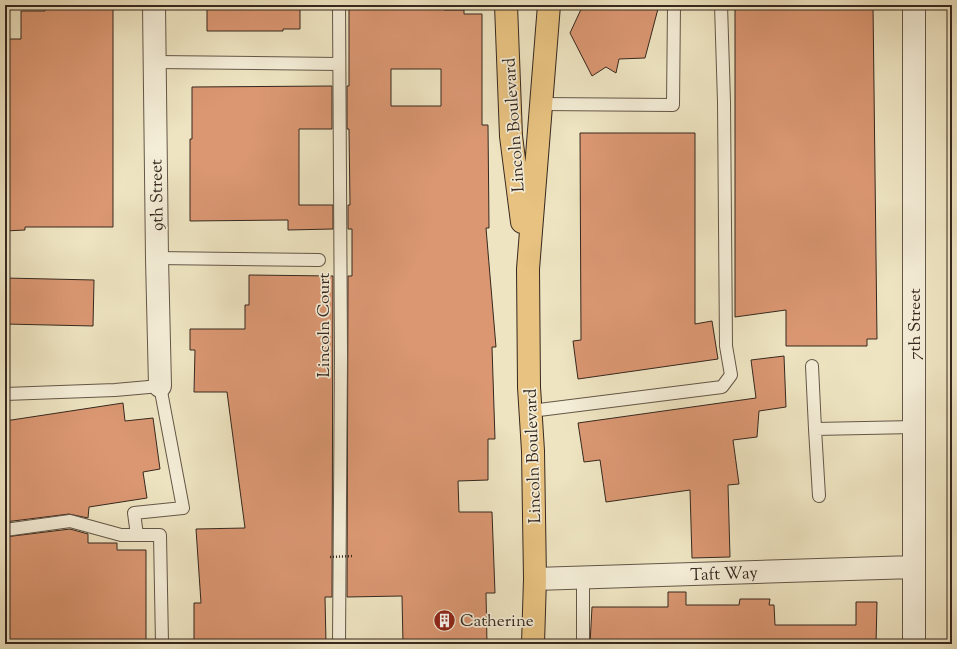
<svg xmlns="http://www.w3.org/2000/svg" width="957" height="649" viewBox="0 0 957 649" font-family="'Sorts Mill Goudy',serif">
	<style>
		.building { fill: #da9772; stroke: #36281f; fill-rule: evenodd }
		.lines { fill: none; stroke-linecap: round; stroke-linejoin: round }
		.lane-casing { stroke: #645748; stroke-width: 14 }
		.street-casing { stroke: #645748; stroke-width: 24 }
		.primary-casing { stroke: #36281f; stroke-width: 24 }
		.lane { stroke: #f4edd7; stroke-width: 12 }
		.street { stroke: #f4edd7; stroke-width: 22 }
		.primary { stroke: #e7c280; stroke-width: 22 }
		.path-bridge { stroke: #36281f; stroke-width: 2.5; stroke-dasharray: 1 2; stroke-linecap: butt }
		.labels { text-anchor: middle; stroke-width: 3.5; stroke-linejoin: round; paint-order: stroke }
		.street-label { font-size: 17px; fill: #36281f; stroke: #f4edd7 }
		.poi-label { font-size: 17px; fill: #36281f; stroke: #f4edd7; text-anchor: start }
	</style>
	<rect width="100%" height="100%" fill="#eee4c1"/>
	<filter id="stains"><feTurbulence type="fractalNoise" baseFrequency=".005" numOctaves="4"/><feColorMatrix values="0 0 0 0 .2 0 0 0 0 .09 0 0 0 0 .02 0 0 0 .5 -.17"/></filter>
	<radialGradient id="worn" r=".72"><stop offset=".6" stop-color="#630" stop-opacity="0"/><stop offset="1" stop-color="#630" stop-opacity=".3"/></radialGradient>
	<path class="building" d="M45 5H113V227H25V230L5 231V39H21V11H45Z
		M207 5H300V29H283V31H207Z
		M349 5 445 6 444 10H464V14H482V125H488L489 228H486L496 347H492L495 439H488V480L458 481 459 512H492L495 593H486L487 644H403L402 596 347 597 348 276H352V229H348V205H350L349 129H347V86H349ZM391 69H441V106H391Z
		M583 5H659L645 58 619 59 616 73 606 67 592 76 570 33Z
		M735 5H873L877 339H867V346H786V310L735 317Z
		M332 86V129H299V205H333V229L288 230V220L190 221V139H192V87Z
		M580 133H695V324L712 321 718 359 578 379 573 341 581 340Z
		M249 275 333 276 332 597H325L326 644H194V603H201L196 529 245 528 227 392H194L195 350H190V329H245V305H249Z
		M5 278 94 280 93 326 5 324Z
		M784 356 786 407 759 411 757 437 733 440 739 484 728 485 730 557 692 558 690 490 606 502 600 460 584 462 578 423 756 398 751 360Z
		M123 403 125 421 153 418 160 469 143 472 147 498 89 507 88 518 69 514 5 522V421Z
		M70 529 88 534V543H117V550H146V644H5V537Z
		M668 592H686V605H739L740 599H770L769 605H774L775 625H856V602H877L876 644H590L592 607H668Z"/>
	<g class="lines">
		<defs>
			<path id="lane" d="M339 5 341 356 339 644
				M155 62 339 64
				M541 104 673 105 674 5
				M157 258 319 260
				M812 366 815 429 914 427
				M5 394 115 390 160 386 183 508 134 513 137 535
				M531 411 722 387 731 375 726 346 724 102 721 5
				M815 429 819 496
				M5 530 70 521 121 535H160L162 644
				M583 578V644"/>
			<path id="street" d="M154 5 157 258 160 386
				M914 5V644
				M535 579 914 567"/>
			<path id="primary" d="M506 5 511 136 522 222
				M533 644 535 579 533 451 529 387 528 269 549 5"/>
		</defs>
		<use href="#lane" class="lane-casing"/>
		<use href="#street" class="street-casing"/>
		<use href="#primary" class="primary-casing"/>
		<use href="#lane" class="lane"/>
		<use href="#street" class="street"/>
		<use href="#primary" class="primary"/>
		<path class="path-bridge" d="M330 557 354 556"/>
	</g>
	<defs>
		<symbol id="building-disc" viewBox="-11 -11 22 22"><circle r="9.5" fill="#8f2418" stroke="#f4edd7"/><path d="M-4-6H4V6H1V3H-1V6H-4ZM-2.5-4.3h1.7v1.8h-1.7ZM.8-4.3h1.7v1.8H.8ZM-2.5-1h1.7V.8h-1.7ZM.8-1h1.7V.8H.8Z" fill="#fff"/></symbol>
	</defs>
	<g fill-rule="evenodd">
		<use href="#building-disc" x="432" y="608" width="25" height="25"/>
	</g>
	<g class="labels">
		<g class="street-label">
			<text transform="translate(513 125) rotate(-94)" y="6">Lincoln Boulevard</text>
			<text transform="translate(156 195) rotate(-91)" y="6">9th Street</text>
			<text transform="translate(914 324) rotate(-90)" y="6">7th Street</text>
			<text transform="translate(323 325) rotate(-90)" y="6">Lincoln Court</text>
			<text transform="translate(532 456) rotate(-92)" y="6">Lincoln Boulevard</text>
			<text transform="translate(724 573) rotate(-2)" y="6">Taft Way</text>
		</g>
		<g class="poi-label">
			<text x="460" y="626">Catherine</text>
		</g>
	</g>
	<rect width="957" height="649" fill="none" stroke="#eee4c1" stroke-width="20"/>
	<rect x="6" y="6" width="945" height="637" fill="none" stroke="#36281f" stroke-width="2"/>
	<rect x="10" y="10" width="937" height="629" fill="none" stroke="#36281f"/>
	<rect width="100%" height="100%" filter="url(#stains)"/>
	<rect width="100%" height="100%" fill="url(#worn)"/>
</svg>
